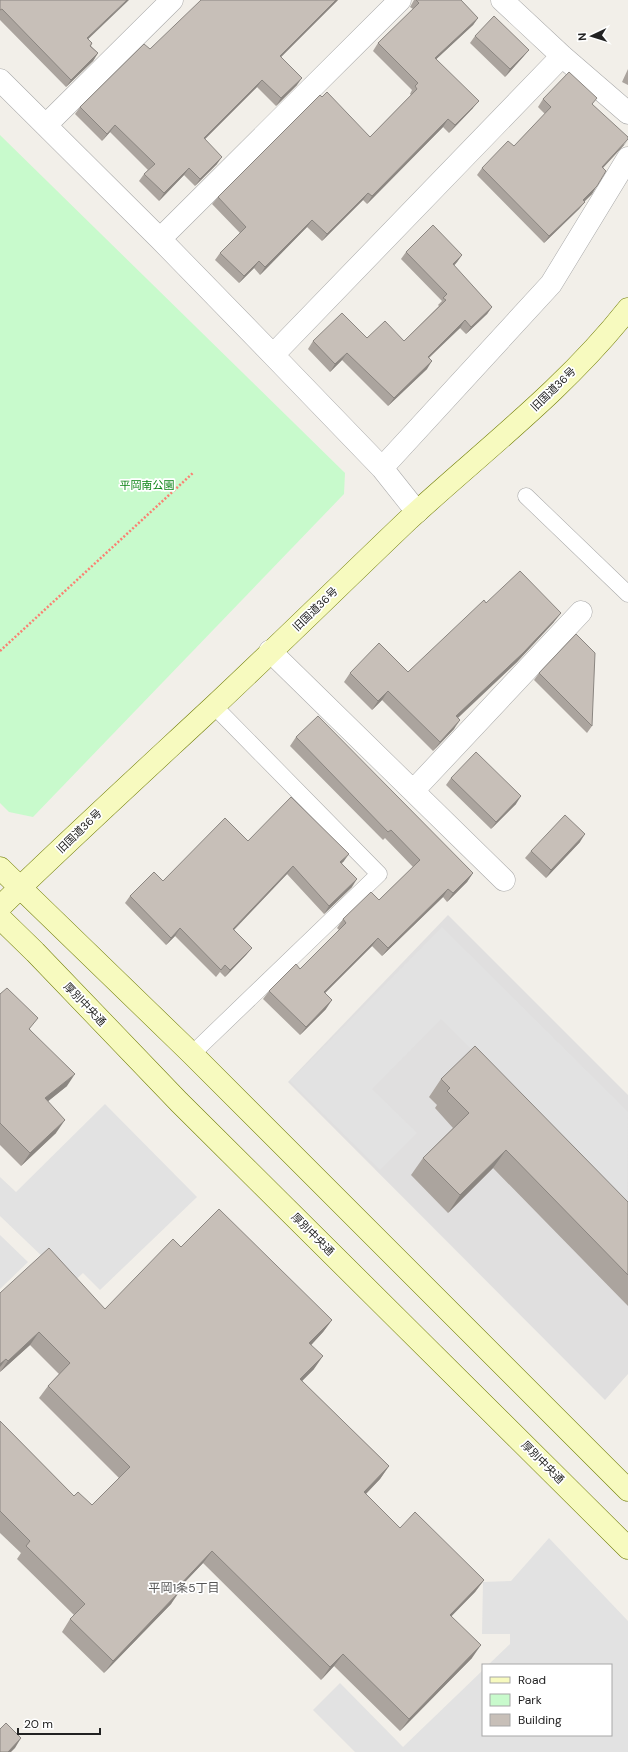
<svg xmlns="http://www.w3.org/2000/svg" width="628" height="1752" viewBox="0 0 628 1752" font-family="'DM Sans','Noto Sans JP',sans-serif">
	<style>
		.residential { fill: #e0dfdf }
		.park { fill: #c8facc }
		.parking { fill: #e2e2e2 }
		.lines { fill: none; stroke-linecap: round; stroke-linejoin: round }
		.lane-casing { stroke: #a9a9a9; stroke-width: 17 }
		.street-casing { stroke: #a9a9a9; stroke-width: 23 }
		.secondary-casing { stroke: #707d05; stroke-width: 23 }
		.path { stroke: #fa8072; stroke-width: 2.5; stroke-dasharray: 2 2; stroke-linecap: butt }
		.lane { stroke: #fff; stroke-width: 16 }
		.street { stroke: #fff; stroke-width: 22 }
		.secondary { stroke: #f7fabf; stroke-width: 22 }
		.wall { fill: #aba49e }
		.shaded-wall { fill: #8b8681 }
		.building { fill: #c7bfb8; stroke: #8b8681 }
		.labels { text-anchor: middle; stroke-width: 3.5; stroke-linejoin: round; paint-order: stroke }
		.street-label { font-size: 11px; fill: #222; stroke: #fff }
		.park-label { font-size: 11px; fill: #0c8416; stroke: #fff }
		.neighbourhood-label { font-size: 12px; fill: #555; stroke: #fff }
	</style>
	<rect width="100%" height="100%" fill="#f2efe9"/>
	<path class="residential" d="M448 915 628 1095V1374L605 1400 288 1082Z"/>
	<path class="park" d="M0 135 345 473 344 494 33 817 9 812 0 803Z"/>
	<path class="parking" d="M442 927 628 1112 627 1205 441 1019 372 1089 417 1133 380 1170 290 1081Z
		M105 1104 197 1197 100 1290 83 1273 71 1284 0 1216V1177L16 1192Z
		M0 1235 28 1262 0 1289Z
		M549 1538 628 1621V1752H355L313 1710 340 1683 403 1747 483 1670V1735H611V1665H488L510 1644V1634H482L483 1582 511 1581Z"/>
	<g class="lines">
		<defs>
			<path id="lane" d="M526 496 628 594
				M192 1054 379 874 214 706"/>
			<path id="street" d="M502 0 562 56 628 113
				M0 80 160 239 273 355 382 468 417 512
				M46 125 172 0
				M160 239 400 0
				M273 355 562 56
				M382 468 551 284 628 158
				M270 651 504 880
				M413 791 581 612"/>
			<path id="secondary" d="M0 868 192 1054 628 1490
				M0 907C70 839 142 773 213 707 279 645 343 582 408 520 483 451 565 389 628 309
				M0 918 35 952 179 1102 628 1548"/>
		</defs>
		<use href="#lane" class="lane-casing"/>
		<use href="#street" class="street-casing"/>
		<use href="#secondary" class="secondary-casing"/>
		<path class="path" d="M0 651 194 472"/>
		<use href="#lane" class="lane"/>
		<use href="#street" class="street"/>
		<use href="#secondary" class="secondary"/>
	</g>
	<path class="wall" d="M0 0 88 39 92 43 91 46 98 53 93 61 66 87 0 20Z
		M338 0 281 57 297 85 276 106 257 87 205 139 217 164 195 186 184 175 159 201 139 181 144 174 148 170 110 132 102 141 75 114 80 107 150 49Z
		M414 0H461L478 18 473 25 436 59 473 108 449 133 443 127 367 204 363 200 322 241 307 227 260 275 254 268 239 283 215 260 220 253 240 233 212 204 218 197 370 137 411 95 410 94 412 90 373 51 378 43 413 9 410 7Z
		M475 36 529 50 523 57 505 77 470 43Z
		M628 69V85L622 82Z
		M543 99 593 105 624 145 603 168 592 194 584 201 585 202 579 209 544 243 477 175 482 168 514 146 545 114 538 107Z
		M406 252 462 255 457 262 454 266 492 307 487 314 466 334 460 328 429 358 427 369 388 406 342 360 330 372 308 349 313 341 367 338 404 341 439 306 438 305 442 301 401 259Z
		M486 603 554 622 517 662 458 718 454 729 433 751 382 700 372 710 344 682 350 673 408 672Z
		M539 673 592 726 587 733 534 680Z
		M296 737 473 873 467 882 447 902 443 897 382 956 372 946 325 993 326 1009 300 1035 263 999 269 991 300 969 339 930 337 928 343 919 379 900 413 867 385 838 383 840 290 746Z
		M451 778 516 804 491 829 446 785Z
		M248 841 344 861 342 863 352 887 324 914 287 874 234 930 252 948 246 955 225 977 220 972 216 977 175 936 166 945 125 903 130 896Z
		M580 842 546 878 525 858 531 851Z
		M0 994 30 1029 67 1086 48 1101 56 1133 21 1166 0 1145Z
		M441 1079 628 1202V1306L493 1168 448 1213 411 1175 423 1158 453 1128 435 1108 437 1105 429 1097Z
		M181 1247 332 1320 323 1332 311 1345 314 1369 302 1381 389 1466 380 1479 366 1494 400 1528 484 1580 475 1592 451 1616 472 1658 400 1731 334 1666 321 1680 203 1563 178 1589 171 1604 104 1673 62 1632 70 1619 74 1615 17 1559 21 1553 0 1533V1421L74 1496 92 1505 119 1478 39 1398 48 1386 59 1374 30 1345 0 1372V1293L105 1309Z"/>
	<path class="shaded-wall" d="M127 0H129L82 45 87 38Z
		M336 0H338L275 63 280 56Z
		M478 18 473 25 430 65 435 58Z
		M529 50 523 57 505 77 510 69Z
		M98 53 93 61 66 87 71 80Z
		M302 78 297 85 276 106 281 98Z
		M262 80 257 87 199 145 204 138Z
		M479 101 473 108 449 133 455 125Z
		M448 119 443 127 367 204 372 196Z
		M115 125 110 132 102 141 107 134Z
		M628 140 624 145 597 174 602 167Z
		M222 157 217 164 195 186 200 179Z
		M189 168 184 175 159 201 164 193Z
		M597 186 592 194 578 208 583 200Z
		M368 193 363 200 322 241 327 234Z
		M585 202 579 209 544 243 549 236Z
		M312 220 307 227 260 275 265 267Z
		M462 255 457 262 447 272 453 264Z
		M259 261 254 268 239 283 244 276Z
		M492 307 487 314 466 334 471 327Z
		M465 320 460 328 422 364 428 357Z
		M347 353 342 360 330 372 335 364Z
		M432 361 427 369 388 406 394 398Z
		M561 613 554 622 517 662 450 725 456 716Z
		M388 691 382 700 372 710 378 701Z
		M460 720 454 729 433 751 440 742Z
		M521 796 516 804 491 829 496 822Z
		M585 834 580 842 546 878 551 870Z
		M349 854 344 861 335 869 340 862Z
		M293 866 287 874 228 936 233 929Z
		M473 873 467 882 447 902 453 893Z
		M357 879 352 887 324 914 329 906Z
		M448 889 443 897 382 956 388 948Z
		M180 928 175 936 166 945 171 938Z
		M378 938 372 946 318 1000 324 992Z
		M252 948 246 955 225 977 230 970Z
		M332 1000 326 1009 300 1035 306 1027Z
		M75 1074 67 1086 36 1111 45 1098Z
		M65 1120 56 1133 21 1166 30 1153Z
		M506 1150 493 1168 448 1213 460 1195Z
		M332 1320 323 1332 301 1356 309 1343Z
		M39 1332 30 1345 0 1372 8 1361Z
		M323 1356 314 1369 292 1391 300 1379Z
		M6 1359 0 1367V1364Z
		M389 1466 380 1479 355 1505 364 1492Z
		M212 1551 203 1563 168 1600 177 1588Z
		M484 1580 475 1592 441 1627 450 1615Z
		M180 1591 171 1604 104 1673 113 1661Z
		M481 1645 472 1658 400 1731 409 1719Z
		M343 1654 334 1666 321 1680 330 1667Z
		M21 1738 15 1748 11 1752H7Z"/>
	<path class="building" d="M0 0H127L87 38 92 43 90 46 98 53 71 80 2 9 0 10Z
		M201 0H336L280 56 302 78 281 98 262 80 204 138 222 157 200 179 189 168 164 193 144 174 155 164 115 125 107 134 80 107 144 44 150 49Z
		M416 0H461L478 18 435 58 479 101 455 125 448 119 372 196 368 193 327 234 312 220 265 267 259 261 244 276 220 253 246 227 218 197 320 95 322 97 327 92 370 137 417 89 415 86 418 83 378 43 419 3Z
		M494 16 529 50 510 69 475 36Z
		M569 72 597 98 592 104 628 137V139L602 167 606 171 597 186 583 200 585 202 549 236 482 168 508 141 514 146 551 107 543 99Z
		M433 225 462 255 453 264 492 307 471 327 465 320 428 357 432 361 394 398 347 353 335 364 313 341 342 313 367 338 385 321 404 341 446 300 443 298 447 294 406 252Z
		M520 571 561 613 523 653 456 716 460 720 440 742 388 691 378 701 350 673 379 643 408 672 484 600 486 603Z
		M576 634 595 653 592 726 539 673Z
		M318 716 473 873 453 893 448 889 388 948 378 938 324 992 332 1000 306 1027 269 991 296 964 300 969 346 923 343 919 371 892 379 900 420 860 391 830 388 832 296 737Z
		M476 752 521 796 496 822 451 778Z
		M291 797 349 854 340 862 357 879 329 906 293 866 233 929 252 948 230 970 225 965 221 970 180 928 171 938 130 896 154 872 163 881 225 818 248 841Z
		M565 815 585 834 551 870 531 851Z
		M7 988 38 1018 29 1029 75 1074 45 1098 65 1120 30 1153 0 1123V994Z
		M475 1046 628 1202V1275L506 1150 460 1195 423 1158 469 1113 447 1091 450 1088 441 1079Z
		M219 1209 332 1320 309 1343 323 1356 300 1379 389 1466 364 1492 400 1528 415 1512 484 1580 450 1615 481 1645 409 1719 343 1654 330 1667 212 1551 177 1588 180 1591 113 1661 70 1619 85 1604 26 1546 30 1541 0 1511V1421L74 1496 78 1492 92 1505 130 1467 48 1386 70 1363 39 1332 8 1361 6 1359 0 1364V1293L49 1248 105 1309 173 1239 181 1247Z
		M6 1723 21 1738 8 1752H0V1729Z"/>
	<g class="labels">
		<g class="street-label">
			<text transform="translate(553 389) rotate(-44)" y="4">旧国道36号</text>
			<text transform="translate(315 609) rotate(-44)" y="4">旧国道36号</text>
			<text transform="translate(79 831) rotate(-44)" y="4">旧国道36号</text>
			<text transform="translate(85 1004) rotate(46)" y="4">厚別中央通</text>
			<text transform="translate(313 1234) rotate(45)" y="4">厚別中央通</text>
			<text transform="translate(543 1462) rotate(45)" y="4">厚別中央通</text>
		</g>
		<g class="park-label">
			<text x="147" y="489">平岡南公園</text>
		</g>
		<g class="neighbourhood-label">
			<text x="184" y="1592">平岡1条5丁目</text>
		</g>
	</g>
	<rect x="482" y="1664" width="130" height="72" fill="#ffffff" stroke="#a7a7a7"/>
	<rect x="490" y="1677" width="20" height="6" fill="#f7fabf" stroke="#a7a7a7"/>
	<text x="518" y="1684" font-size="12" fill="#222222">Road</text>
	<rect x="490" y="1694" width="20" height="12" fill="#c8facc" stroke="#a7a7a7"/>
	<text x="518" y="1704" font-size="12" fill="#222222">Park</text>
	<rect x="490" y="1714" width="20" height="12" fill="#c7bfb8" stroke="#a7a7a7"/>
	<text x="518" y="1724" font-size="12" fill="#222222">Building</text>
	<g transform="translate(592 36) rotate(266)" stroke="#ffffff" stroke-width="3" paint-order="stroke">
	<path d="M0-3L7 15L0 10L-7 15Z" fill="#222222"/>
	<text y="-6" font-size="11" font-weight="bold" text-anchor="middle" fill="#222222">N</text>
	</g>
	<path d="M18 1728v6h82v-6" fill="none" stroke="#222222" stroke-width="2"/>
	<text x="24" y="1728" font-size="12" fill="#222222" stroke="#ffffff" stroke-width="3" paint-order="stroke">20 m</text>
</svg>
